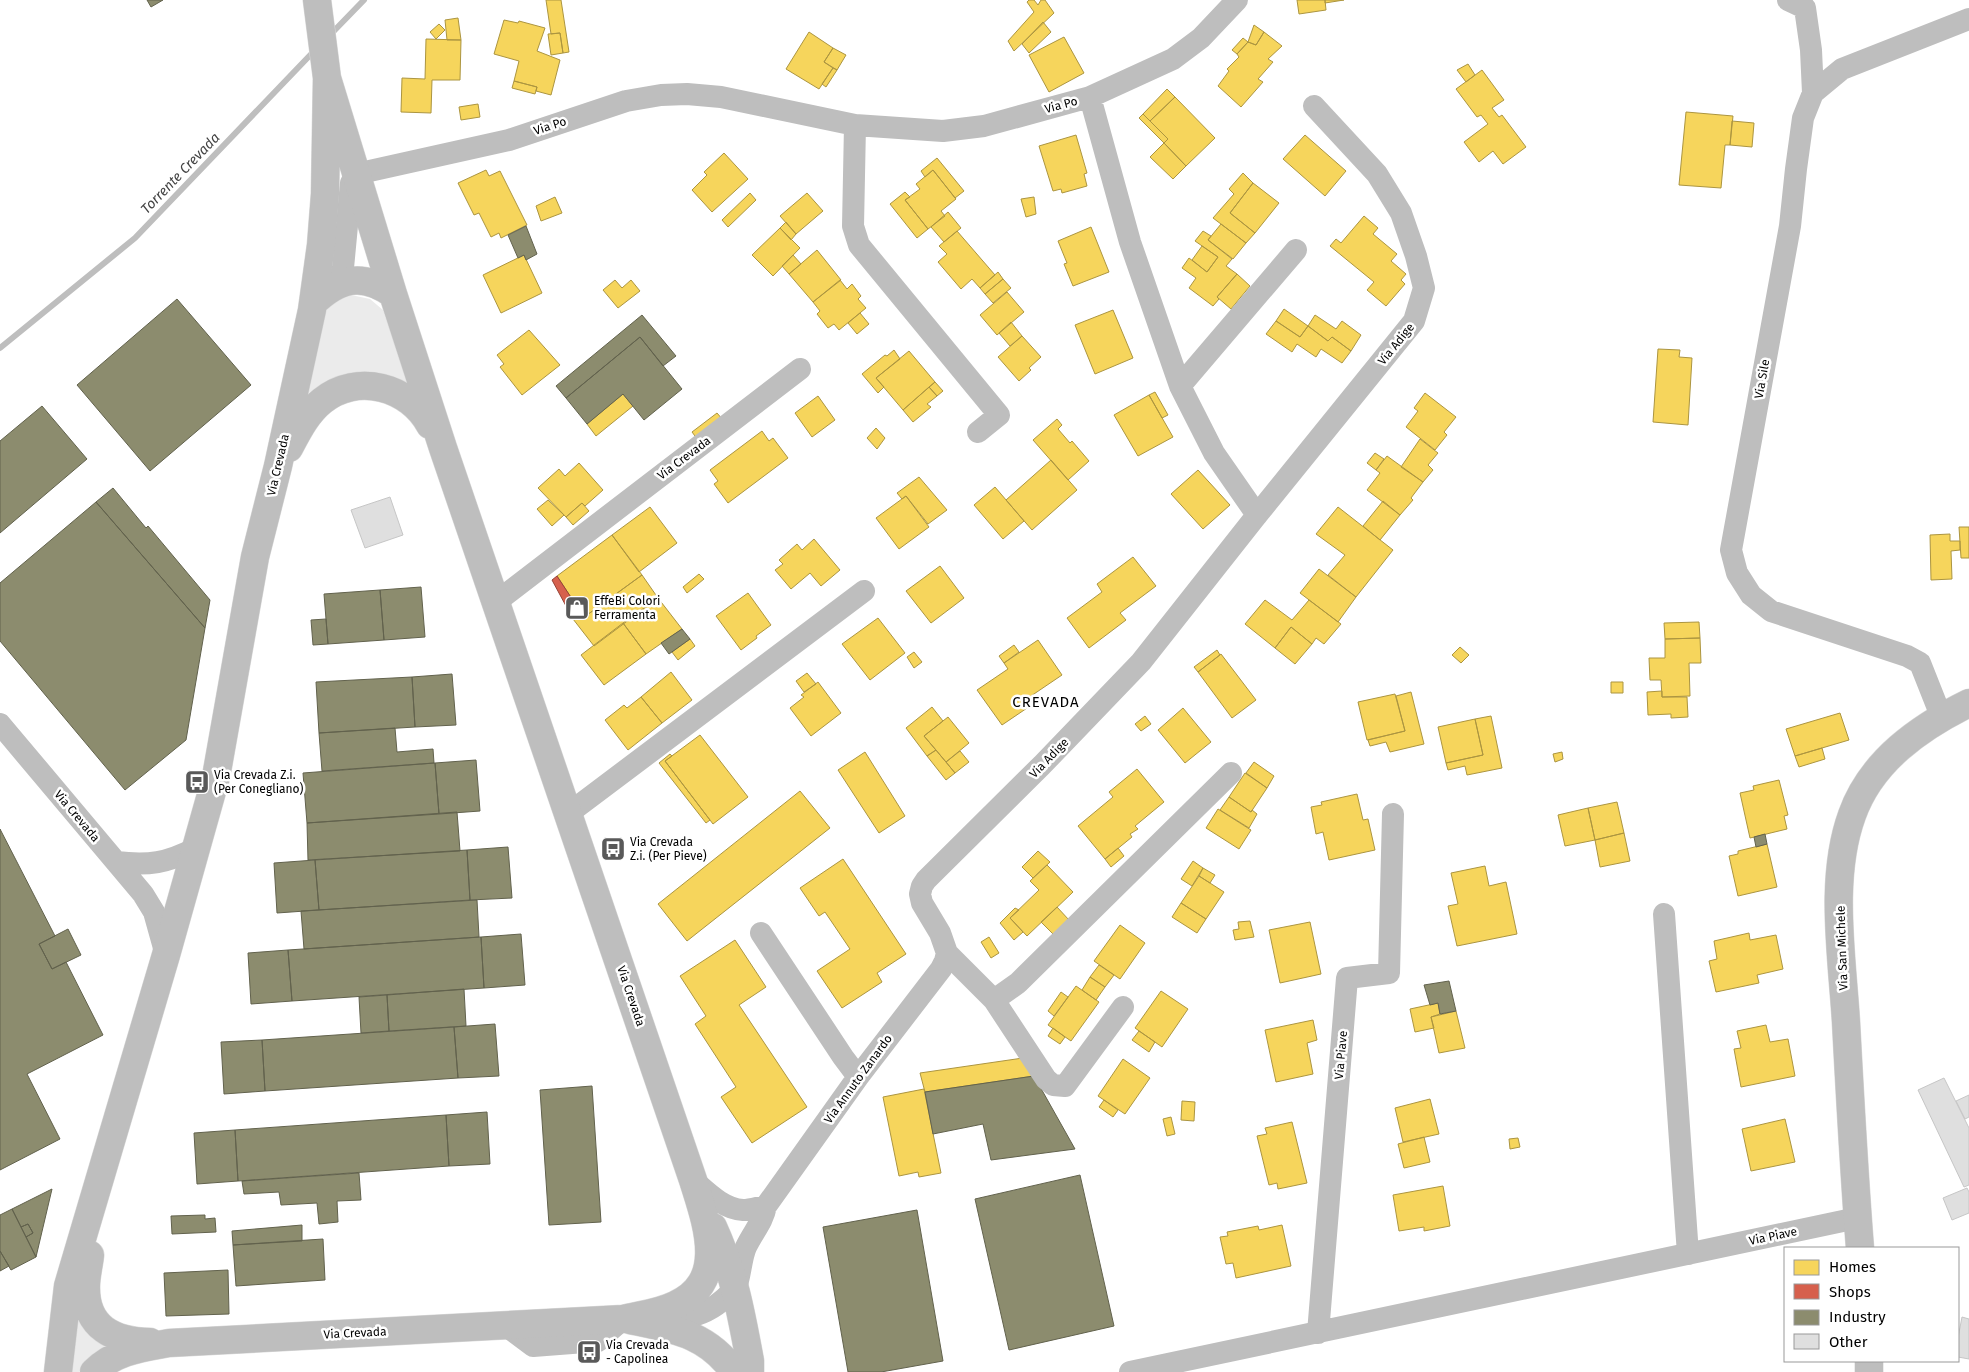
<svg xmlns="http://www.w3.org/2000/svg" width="1969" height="1372" viewBox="0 0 1969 1372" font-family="'Fira Sans',sans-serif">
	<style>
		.green { fill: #ebebeb }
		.homes { fill: #f6d55c; stroke: #ac9540 }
		.shops { fill: #d6604d; stroke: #964336 }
		.industry { fill: #8c8c6e; stroke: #62624d }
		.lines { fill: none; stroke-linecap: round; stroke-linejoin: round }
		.stream { stroke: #bebebe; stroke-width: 6 }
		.building { fill: #dfdfdf; stroke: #c6c6c6 }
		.major-casing { stroke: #dbdbdb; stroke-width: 29 }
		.minor { stroke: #bebebe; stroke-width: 22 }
		.major { stroke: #bebebe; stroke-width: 28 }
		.labels { text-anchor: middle; stroke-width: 5; stroke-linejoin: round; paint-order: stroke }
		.street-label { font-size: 12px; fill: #000; stroke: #fff }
		.poi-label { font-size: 12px; fill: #000; stroke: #fff; text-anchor: start }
		.water-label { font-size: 14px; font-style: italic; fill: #434343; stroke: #fff }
		.quarter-label { font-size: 15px; letter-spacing: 1px; fill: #000; stroke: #fff }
	</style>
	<rect width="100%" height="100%" fill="#fff"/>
	<path class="green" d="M351 295 370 299 383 310 408 383C376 370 329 371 304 398L326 309 343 296Z
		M75 1300 109 1345 90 1358 79 1372H68Z"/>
	<path class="homes" d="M546 0H561L569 52 563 53 560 33 551 34Z
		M1029 0H1034L1038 5 1041 0H1045L1054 13 1014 51 1008 41 1034 12 1027 2Z
		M1297 0H1325L1326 10 1299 14Z
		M1325 0H1344L1325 3Z
		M458 18 461 40H447L445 20Z
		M504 20 518 23 519 21 545 28 537 51 560 60 551 95 536 91 537 87 514 81 519 61 494 54Z
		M1043 22 1051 32 1029 53 1022 44Z
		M439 24 445 30 436 39 430 32Z
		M1254 25 1264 32 1256 45 1248 42Z
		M809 32 833 48 824 62 833 68 819 89 786 69Z
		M1264 32 1282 46 1268 59 1273 62 1258 79 1263 82 1241 107 1218 86 1229 71 1227 69 1239 57 1237 54 1248 42 1256 45Z
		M560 33 563 53 551 55 548 34Z
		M1064 37 1084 73 1049 92 1029 55Z
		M1243 38 1248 42 1237 54 1232 50Z
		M426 39 461 40 460 80H432L431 113 401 112 402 78 425 79Z
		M833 48 846 55 837 70 824 62Z
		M1468 64 1475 75 1466 82 1457 70Z
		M833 68 837 70 826 87 822 84Z
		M1482 70 1504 100 1492 108 1499 117 1502 115 1526 147 1503 164 1493 151 1479 162 1464 142 1488 124 1481 115 1477 117 1456 89Z
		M514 81 537 87 535 94 512 88Z
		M1167 89 1175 97 1150 121 1143 114Z
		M1175 97 1215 138 1186 166 1164 143 1168 139 1150 121Z
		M478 104 480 117 461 120 459 107Z
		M1686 112 1733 116 1730 145H1725L1721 188 1679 185Z
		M1143 114 1168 139 1164 143 1139 118Z
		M1732 121 1754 123 1752 147 1730 145Z
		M1076 135 1087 173 1084 174 1087 186 1062 193 1061 189 1053 191 1039 146Z
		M1305 135 1346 171 1325 196 1283 159Z
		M1164 143 1186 166 1173 179 1150 157Z
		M724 153 748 179 712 212 692 190 707 175 704 172Z
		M937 158 964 191 955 198 933 170 925 177 921 171Z
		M486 170 489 176 500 171 527 225 501 238 499 233 491 237 479 213 474 215 458 183Z
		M933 170 956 199 941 211 945 216 928 229 905 200 920 189 916 184Z
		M1243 173 1253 183 1230 213 1255 233 1246 243 1213 218 1234 194 1229 189Z
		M1253 183 1279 203 1255 233 1230 213Z
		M905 192 910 197 905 200 928 229 917 238 890 204Z
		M750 193 756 200 728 227 722 220Z
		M807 193 823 211 796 234 780 216Z
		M555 197 562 213 541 221 536 206Z
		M1034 197 1036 214 1026 217 1021 199Z
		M948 212 961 228 944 242 931 227Z
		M1364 216 1378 228 1373 234 1397 254 1391 261 1406 274 1401 280 1405 284 1386 306 1367 290 1374 282 1330 246 1336 239 1341 243Z
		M786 222 796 234 791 240 780 228Z
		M1221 224 1246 243 1233 259 1208 240Z
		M1091 227 1109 272 1073 286 1064 264 1067 263 1058 241Z
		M780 228 800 248 773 276 752 255Z
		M957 231 995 275 980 288 972 279 961 289 938 262 947 254 939 246Z
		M1203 231 1211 236 1208 240 1232 259 1226 266 1237 274 1217 297 1219 299 1213 306 1189 288 1196 278 1182 268 1189 258 1207 272 1218 257 1195 241Z
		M1202 246 1218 257 1207 272 1192 260Z
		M817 250 841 280 813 302 789 274Z
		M524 255 542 293 501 313 483 275Z
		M793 255 801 264 789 274 782 266Z
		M998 272 1003 279 985 294 980 288Z
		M1237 274 1250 286 1231 309 1217 297Z
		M1003 279 1011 288 993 303 985 294Z
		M615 280 622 288 631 280 640 291 618 308 603 290Z
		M840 280 847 289 852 284 861 296 858 299 866 308 839 330 834 324 828 328 817 314 820 311 813 302Z
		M1007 292 1024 312 997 335 980 315Z
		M1284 309 1308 326 1300 337 1276 321Z
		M1113 310 1133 358 1095 374 1075 325Z
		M860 313 869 324 857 334 848 323Z
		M1315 315 1336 329 1342 321 1361 335 1351 351 1332 337 1328 341 1308 326Z
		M1276 321 1300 337 1308 326 1328 341 1332 337 1351 351 1342 363 1321 349 1316 357 1297 344 1292 352 1266 334Z
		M1011 322 1022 336 1010 346 999 333Z
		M529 330 560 365 522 395 500 367 504 364 497 355Z
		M1022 336 1041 357 1029 368 1031 370 1019 381 998 357Z
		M1658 349 1680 350 1679 357 1692 358 1688 425 1653 422Z
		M894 350 900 359 876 378 884 387 878 393 862 374 885 355 887 356Z
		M909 351 935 382 903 410 876 378Z
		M935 382 943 391 937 396 929 387Z
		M929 387 937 396 927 404 931 407 913 422 903 410Z
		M1155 392 1168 415 1162 418 1149 395Z
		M1425 393 1456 417 1444 432 1447 435 1435 450 1406 427 1418 411 1414 408Z
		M623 394 633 406 596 436 587 424Z
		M1149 395 1173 437 1138 456 1114 415Z
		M818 396 835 420 812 437 795 413Z
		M717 413 723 420 698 440 692 432Z
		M1057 419 1062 425 1058 429 1070 443 1072 441 1089 461 1068 480 1033 440Z
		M876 428 885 438 877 449 867 438Z
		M762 431 769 441 773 438 788 458 728 503 714 484 718 481 710 470Z
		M1420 439 1438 453 1428 465 1433 470 1423 482 1401 467Z
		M1375 453 1384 459 1376 470 1367 463Z
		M1387 456 1423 482 1411 498 1413 500 1400 515 1367 490 1380 473 1376 470Z
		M1051 460 1077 490 1032 530 1006 500Z
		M579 463 603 490 585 506 582 503 566 517 538 488 559 469 565 476Z
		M1198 470 1230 505 1203 529 1171 494Z
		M919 477 947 510 928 524 906 496 902 499 897 493Z
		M995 487 1024 521 1003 539 974 505Z
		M906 496 929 527 899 549 876 518Z
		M548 500 564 515 552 526 537 509Z
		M1383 501 1400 515 1380 540 1363 526Z
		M582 503 589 511 573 525 566 517Z
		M650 507 677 543 639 572 612 535Z
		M1338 507 1393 550 1356 597 1328 575 1345 555 1316 534Z
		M1959 527H1969V558H1961Z
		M1950 534V541H1960V550L1951 551 1952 579 1931 580 1930 535Z
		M612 535 642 575 587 615 579 604 576 605 557 576Z
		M814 539 840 570 821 586 810 573 791 589 775 570 783 564 779 560 797 544 802 550Z
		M1133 557 1156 586 1120 613 1126 620 1089 648 1067 618 1102 592 1097 584Z
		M940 566 964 598 931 623 906 591Z
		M1319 569 1356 597 1338 622 1300 593Z
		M699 574 704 579 687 593 683 587Z
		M642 575 658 598 594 646 573 619 584 611 587 615Z
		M748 593 771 625 756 636 757 638 741 650 716 616Z
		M658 598 682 629 646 654 623 623Z
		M1265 600 1292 620 1309 600 1341 624 1324 644 1316 638 1312 644 1291 627 1275 648 1245 624Z
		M878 618 905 653 870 680 842 644Z
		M1699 622 1700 638 1665 639 1664 623Z
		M623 623 646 654 604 685 581 655Z
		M1291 627 1312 644 1295 664 1275 648Z
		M1700 638 1701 663H1689L1690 696 1662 697 1661 680H1650L1649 658H1665V639Z
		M690 639 695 646 678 660 672 652Z
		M1038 640 1062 675 1031 696 1036 702 1002 725 977 690 1008 669 1004 663Z
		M1014 645 1019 652 1004 663 999 656Z
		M1460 647 1469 655 1461 663 1452 655Z
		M1217 650 1220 655 1198 672 1194 667Z
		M914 652 922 662 914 668 907 657Z
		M1221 654 1256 700 1232 718 1198 672Z
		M671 672 692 700 662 723 641 697Z
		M807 673 816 684 804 692 796 681Z
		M818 682 841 713 811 736 790 708 804 697 801 695Z
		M1611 682H1623V693H1611Z
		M1662 691V697H1687L1688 717 1671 718V714L1648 715 1647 692Z
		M1411 692 1424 744 1390 752 1386 742 1370 746 1368 740 1405 731 1396 696Z
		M1395 694 1405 731 1367 740 1358 702Z
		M641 697 662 723 628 750 605 720 624 705 627 708Z
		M932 707 943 721 924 736 936 750 927 756 906 728Z
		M1183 708 1211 742 1185 763 1158 730Z
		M1840 713 1849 740 1795 756 1786 729Z
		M1145 716 1151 724 1141 731 1135 724Z
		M1491 716 1502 768 1467 775 1465 766 1448 770 1446 763 1483 755 1475 719Z
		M948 717 969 743 946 762 924 736Z
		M1475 719 1483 755 1446 763 1438 727Z
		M700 735 748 797 713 824 665 761Z
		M1822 748 1825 759 1799 767 1795 756Z
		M936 750 955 773 946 780 927 756Z
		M960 751 969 762 955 773 946 762Z
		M865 752 905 816 879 833 838 770Z
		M1562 752 1563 759 1555 762 1553 754Z
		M670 754 672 756 665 761 710 820 706 823 659 763Z
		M1254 762 1274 776 1267 788 1246 773Z
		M1137 769 1164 802 1135 826 1138 829 1130 834 1132 837 1105 859 1078 826 1113 797 1109 792Z
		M1245 773 1267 788 1251 812 1229 797Z
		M1779 780 1788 815 1784 816 1787 829 1750 838 1740 793 1754 790 1753 786Z
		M800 791 830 828 687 941 658 904Z
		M1357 794 1363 820 1368 819 1375 850 1329 860 1323 832 1316 834 1311 807 1322 805 1321 802Z
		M1229 797 1251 812 1252 810 1257 814 1249 828 1220 810Z
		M1617 802 1624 833 1595 840 1588 808Z
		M1588 808 1595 840 1565 846 1558 815Z
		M1218 809 1251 830 1239 849 1206 828Z
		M1624 833 1630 861 1600 867 1595 840Z
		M1767 844 1777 887 1738 896 1729 856 1738 854V851Z
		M1118 848 1124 856 1111 867 1105 859Z
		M1038 851 1050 862 1033 878 1022 867Z
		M843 859 906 954 877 973 882 982 842 1008 817 971 850 949 825 912 819 916 800 888Z
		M1193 861 1203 868 1192 886 1181 879Z
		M1047 865 1073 892 1027 936 1010 918 1039 890 1030 881Z
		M1485 866 1489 886 1506 882 1517 934 1457 946 1448 906 1458 904 1451 873Z
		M1203 868 1215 875 1210 883 1199 876Z
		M1199 876 1224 892 1206 919 1181 903Z
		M1181 903 1206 919 1197 933 1172 917Z
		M1057 907 1069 920 1054 935 1041 922Z
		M1015 908 1019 910 1010 918 1023 932 1014 940 1000 923Z
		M1250 921 1254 937 1235 940 1233 930 1239 929 1238 922Z
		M1310 922 1321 974 1280 983 1269 930Z
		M1120 925 1145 943 1120 979 1094 961Z
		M1749 933 1750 940 1776 935 1783 969 1757 975 1759 983 1716 992 1709 961 1717 959 1714 941Z
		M989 937 999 953 991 958 981 942Z
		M735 940 766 987 739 1005 807 1107 752 1143 721 1097 736 1087 695 1024 706 1016 680 976Z
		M1099 965 1114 975 1105 987 1090 977Z
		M1090 977 1105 987 1096 1000 1082 990Z
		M1076 986 1099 1002 1071 1041 1048 1025Z
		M1161 991 1188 1009 1162 1047 1135 1028Z
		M1061 992 1068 997 1054 1016 1048 1011Z
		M1438 1003 1440 1014 1431 1017 1434 1028 1415 1032 1410 1009Z
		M1456 1011 1465 1048 1439 1053 1431 1017Z
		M1313 1020 1317 1040 1307 1043 1313 1074 1276 1082 1265 1030Z
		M1766 1025 1770 1042 1788 1039 1795 1076 1741 1087 1734 1049 1741 1048 1737 1031Z
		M1053 1028 1065 1037 1060 1044 1048 1036Z
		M1139 1031 1155 1042 1149 1052 1132 1040Z
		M1023 1058 1034 1076 925 1092 920 1073Z
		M1123 1059 1150 1078 1125 1114 1098 1096Z
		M924 1089 941 1173 919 1177 918 1172 899 1176 883 1097Z
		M1430 1099 1439 1134 1403 1142 1395 1108Z
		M1104 1100 1118 1110 1113 1117 1099 1107Z
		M1182 1101 1195 1102 1194 1121 1181 1120Z
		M1171 1117 1175 1134 1167 1136 1163 1119Z
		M1785 1119 1795 1162 1751 1171 1742 1129Z
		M1292 1122 1307 1183 1278 1189 1277 1183 1269 1185 1257 1136 1267 1134 1265 1128Z
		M1424 1137 1430 1162 1404 1168 1398 1144Z
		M1518 1138 1520 1147 1510 1149 1509 1139Z
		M1443 1186 1450 1226 1424 1231V1227L1399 1231 1393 1195Z
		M1282 1225 1291 1266 1236 1278 1233 1263 1226 1264 1220 1237 1228 1236 1227 1232 1258 1226 1259 1230Z"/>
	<path class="shops" d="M557 576 576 605 579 604 584 611 573 619 552 580Z"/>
	<path class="industry" d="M147 0H163L151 7Z
		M526 226 537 254 526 260 524 255 518 258 508 235Z
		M177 299 251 385 150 471 77 385Z
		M642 315 676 356 663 366 640 337 566 398 556 386Z
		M640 337 682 389 644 420 623 394 587 424 566 398Z
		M42 406 87 459 0 533V441Z
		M113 488 146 528 148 526 210 600 205 628 96 502Z
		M96 502 205 628 186 740 125 790 0 641V583Z
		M421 587 425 637 384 640 380 590Z
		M380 590 384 640 328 644 324 594Z
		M326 619 328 644 313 645 311 620Z
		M682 629 690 639 669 654 661 643Z
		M452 674 456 725 415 727 412 677Z
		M412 677 415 727 319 733 316 682Z
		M395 728 397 752 433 749 434 763 322 771 319 733Z
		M476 760 480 811 439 814 435 763Z
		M435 763 439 814 307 823 303 773Z
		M457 812 460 851 308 860 307 823Z
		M0 829 55 936 39 944 52 969 66 962 103 1035 27 1074 60 1139 0 1170Z
		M1765 834 1767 844 1756 847 1754 837Z
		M508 847 512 898 470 900 467 850Z
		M467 850 470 900 319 910 315 860Z
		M315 860 319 910 277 913 274 863Z
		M477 900 479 937 304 949 301 911Z
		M68 929 81 955 52 969 39 944Z
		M521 934 525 985 484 988 481 937Z
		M481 937 484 988 292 1001 288 950Z
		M288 950 292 1001 251 1004 248 953Z
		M1449 981 1456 1011 1440 1014 1438 1003 1430 1005 1424 985Z
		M464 989 466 1026 389 1031 387 995Z
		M387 995 389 1031 361 1033 359 997Z
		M495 1024 499 1076 458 1078 454 1027Z
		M454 1027 458 1078 265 1091 262 1040Z
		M262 1040 265 1091 224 1094 221 1042Z
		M1034 1076 1075 1149 991 1160 983 1124 933 1134 925 1092Z
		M592 1086 601 1222 549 1225 540 1090Z
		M487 1112 490 1164 449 1166 446 1115Z
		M446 1115 449 1166 238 1181 235 1130Z
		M235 1130 238 1181 197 1184 194 1133Z
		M359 1173 361 1200 337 1201 338 1222 319 1224 317 1203 281 1205 279 1192 244 1194 242 1181Z
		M1080 1175 1114 1326 1009 1350 975 1199Z
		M52 1189 36 1257 26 1237 33 1233 28 1224 21 1227 12 1209Z
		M12 1209 36 1257 11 1270 0 1251V1215Z
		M917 1210 943 1361 881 1372H848L823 1227Z
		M205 1215V1219L215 1218 216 1232 172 1234 171 1216Z
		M28 1224 33 1233 26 1237 21 1227Z
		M302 1225V1241L233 1245 232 1231Z
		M323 1239 325 1280 236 1286 233 1245Z
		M0 1251 9 1266 0 1271Z
		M228 1270 229 1314 166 1316 164 1273Z"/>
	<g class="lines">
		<path class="stream" d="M330 35 364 0
			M0 348 135 238 316 49"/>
	</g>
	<path class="building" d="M390 497 403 535 365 548 351 510Z
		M1944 1078 1969 1128V1185L1964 1187 1918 1090Z
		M1969 1095V1117L1965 1119 1956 1101Z
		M1967 1188 1969 1192V1213L1952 1220 1943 1198Z
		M1962 1317 1969 1319V1359L1958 1357V1338Z"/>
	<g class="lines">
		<defs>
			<path id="major" d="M313 303C339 278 362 272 393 294
				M289 448C298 431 307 413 322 401 357 372 410 387 430 425
				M713 1227C734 1273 741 1312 750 1361V1372
				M1860 1248C1854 1173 1850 1097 1846 1022 1842 956 1829 878 1852 815 1871 761 1920 727 1969 703
				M90 1255C89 1265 86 1276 86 1286 85 1328 114 1341 150 1342
				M630 1320C672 1329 707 1333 734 1372
				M58 1372 68 1286 166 955 216 777 255 557 278 466 312 310 321 245 325 194 327 78 317 0
				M94 1372C115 1351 141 1348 169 1343L623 1319C640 1315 659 1313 675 1305 729 1281 706 1222 693 1180L443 448 393 294 327 78
				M1869 1372V1361"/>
		</defs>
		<use href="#major" class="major-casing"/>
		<path class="minor" d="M1788 0 1805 8 1811 50 1813 93
			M1090 97 1130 242 1180 386 1214 453 1257 515
			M855 125 853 226 859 245 999 415 978 432
			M338 284 343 268 351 183 356 174 509 140 626 101 661 95 687 94 721 97 855 125 943 131 984 126 1090 97 1173 59 1201 38 1237 0
			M1180 386 1296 250
			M496 602 800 369
			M1941 716 1920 663 1907 656 1771 611 1751 595 1737 573 1731 550 1790 226 1796 169 1803 118 1813 93 1842 69 1969 19
			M0 724 143 894 154 912 166 955
			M1231 773 1018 983 994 1000 947 953 940 933 922 903 920 894 922 886 926 880 1042 765 1141 662 1257 515 1414 321 1424 288 1416 256 1401 213 1377 174 1314 106
			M569 813 864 591
			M116 862C149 866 167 863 196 848
			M1664 914 1688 1254
			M761 933 843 1057 858 1077
			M994 1000 1046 1079 1053 1085 1065 1086 1123 1007
			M693 1180C707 1192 723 1209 743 1210 750 1210 759 1207 766 1206
			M505 1325 533 1346 598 1341 623 1319C661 1319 695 1326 725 1298 728 1295 734 1291 736 1287 740 1279 741 1258 746 1247 753 1232 763 1222 766 1206L858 1077 941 969 945 961 947 953
			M1318 1333 1347 978 1389 973 1393 814
			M1130 1372 1857 1218"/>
		<use href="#major" class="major"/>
	</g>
	<defs>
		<symbol id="shop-square" viewBox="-11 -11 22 22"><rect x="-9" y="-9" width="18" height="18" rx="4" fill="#595959" stroke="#fff"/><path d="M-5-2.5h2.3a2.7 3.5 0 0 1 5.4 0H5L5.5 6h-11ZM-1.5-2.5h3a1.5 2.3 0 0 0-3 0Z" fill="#fff"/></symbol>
		<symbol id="bus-square" viewBox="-11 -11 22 22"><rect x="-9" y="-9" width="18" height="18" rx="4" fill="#595959" stroke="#fff"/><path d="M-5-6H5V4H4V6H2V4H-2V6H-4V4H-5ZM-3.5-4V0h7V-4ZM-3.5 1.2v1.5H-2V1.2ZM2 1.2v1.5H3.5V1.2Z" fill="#fff"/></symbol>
	</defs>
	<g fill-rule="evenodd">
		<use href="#shop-square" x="563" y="594" width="28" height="28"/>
		<use href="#bus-square" x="183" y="768" width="28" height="28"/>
		<use href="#bus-square" x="599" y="835" width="28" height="28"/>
		<use href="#bus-square" x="575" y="1338" width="28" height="28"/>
	</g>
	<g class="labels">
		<g class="street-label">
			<text transform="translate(1061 105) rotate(-15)" y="4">Via Po</text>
			<text transform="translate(550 126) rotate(-18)" y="4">Via Po</text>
			<text transform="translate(1396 344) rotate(-51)" y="4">Via Adige</text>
			<text transform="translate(1762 379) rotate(-80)" y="4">Via Sile</text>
			<text transform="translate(684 458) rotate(-37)" y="4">Via Crevada</text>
			<text transform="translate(278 465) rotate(-77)" y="4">Via Crevada</text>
			<text transform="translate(1049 758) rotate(-46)" y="4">Via Adige</text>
			<text transform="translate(77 816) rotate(50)" y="4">Via Crevada</text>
			<text transform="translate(1842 948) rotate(-92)" y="4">Via San Michele</text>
			<text transform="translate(631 996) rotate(71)" y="4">Via Crevada</text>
			<text transform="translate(1341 1055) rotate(-85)" y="4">Via Piave</text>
			<text transform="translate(858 1079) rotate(-54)" y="4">Via Annuto Zanardo</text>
			<text transform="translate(1773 1236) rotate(-12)" y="4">Via Piave</text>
			<text transform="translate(355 1333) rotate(-3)" y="4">Via Crevada</text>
		</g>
		<g class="poi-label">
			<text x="594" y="605">EffeBi Colori<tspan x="594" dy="14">Ferramenta</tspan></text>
			<text x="214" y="779">Via Crevada Z.i.<tspan x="214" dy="14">(Per Conegliano)</tspan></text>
			<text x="630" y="846">Via Crevada<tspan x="630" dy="14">Z.i. (Per Pieve)</tspan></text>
			<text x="606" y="1349">Via Crevada<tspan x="606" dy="14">- Capolinea</tspan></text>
		</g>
		<g class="water-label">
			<text transform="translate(180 173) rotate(-46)" y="5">Torrente Crevada</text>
		</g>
		<g class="quarter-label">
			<text x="1046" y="707">CREVADA</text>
		</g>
	</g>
	<rect x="1784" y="1247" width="175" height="115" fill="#ffffff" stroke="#999999"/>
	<rect x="1794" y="1260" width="25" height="15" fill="#f6d55c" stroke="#999999"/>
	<text x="1829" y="1272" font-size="15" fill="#000000">Homes</text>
	<rect x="1794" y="1284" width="25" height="15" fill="#d6604d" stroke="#999999"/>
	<text x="1829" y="1297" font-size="15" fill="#000000">Shops</text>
	<rect x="1794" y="1310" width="25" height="15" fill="#8c8c6e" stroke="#999999"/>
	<text x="1829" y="1322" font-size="15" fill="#000000">Industry</text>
	<rect x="1794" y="1334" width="25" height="15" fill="#dfdfdf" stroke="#999999"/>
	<text x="1829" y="1347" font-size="15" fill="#000000">Other</text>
</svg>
